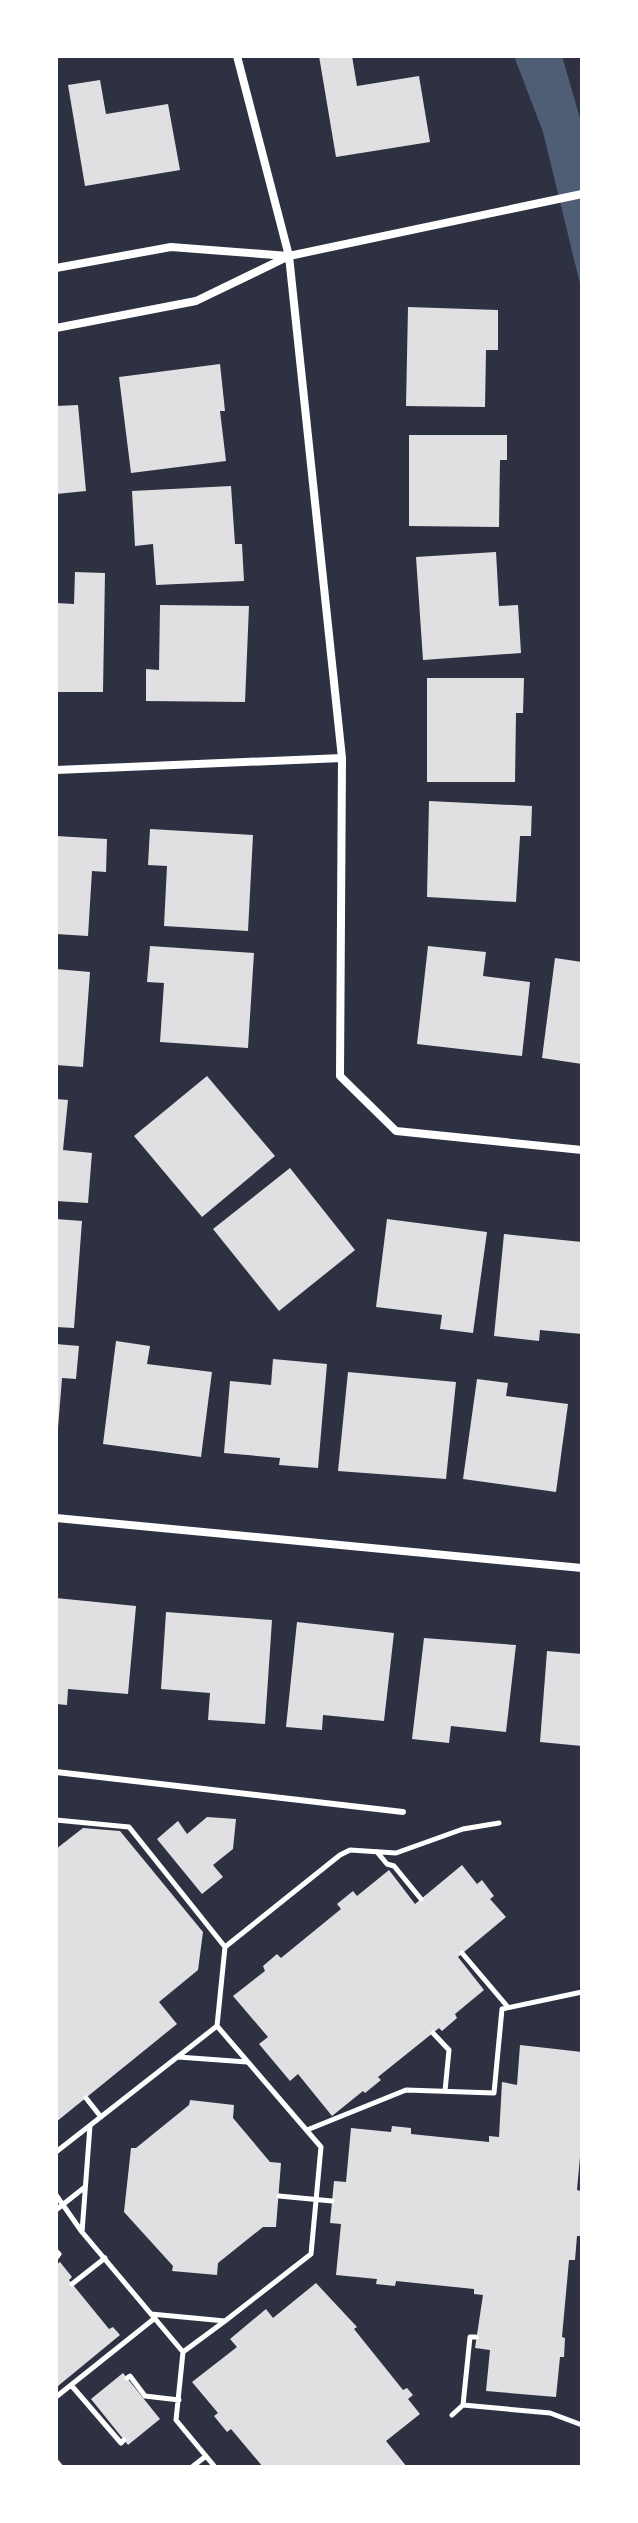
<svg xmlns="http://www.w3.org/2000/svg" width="638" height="2523" viewBox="0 0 638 2523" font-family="Mulish,sans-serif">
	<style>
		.water { fill: #4f5d75 }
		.building { fill: #e0e0e3 }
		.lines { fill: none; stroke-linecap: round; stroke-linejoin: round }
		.path { stroke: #fff; stroke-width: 5 }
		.service { stroke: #fff; stroke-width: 6 }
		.minor { stroke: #fff; stroke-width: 8 }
	</style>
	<rect width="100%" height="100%" fill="#2d3142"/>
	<path class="water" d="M514 56H562L582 125V292L543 132Z"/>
	<path class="building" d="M319 56H352L357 86 419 76 430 142 336 157Z
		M100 80 106 114 168 104 180 170 85 186 68 85Z
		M408 307 498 310V350H486L485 407 406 406Z
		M220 364 225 411H220L226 461 131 473 119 377Z
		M78 405 86 491 56 494V406Z
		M409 435H507V460H500L499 527 409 526Z
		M231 486 235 544H242L244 581 156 585 153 544 135 546 132 491Z
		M496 552 499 606 518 605 521 653 423 660 416 557Z
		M75 572 105 573 103 692H56V603L74 604Z
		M160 605 249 606 245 702 146 701V669L159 670Z
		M427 678H524L523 713H516L515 782H427Z
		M429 801 532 806 531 836H520L516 902 427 897Z
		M150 829 253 835 248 931 164 926 167 866 148 865Z
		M56 836 107 839 106 872 92 871 88 936 56 934Z
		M150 946 254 953 248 1048 160 1042 164 983 147 982Z
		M428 946 486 952 483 976 530 982 522 1056 417 1044Z
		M555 958 582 962V1064L542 1058Z
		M56 969 90 972 83 1067 56 1065Z
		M207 1076 275 1156 202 1217 134 1136Z
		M56 1099 68 1100 63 1150 92 1153 88 1203 56 1201Z
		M290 1168 355 1250 279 1311 213 1229Z
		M56 1219 82 1221 74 1328 56 1327Z
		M387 1219 487 1232 473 1333 440 1329 442 1315 376 1307Z
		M504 1234 582 1242V1334L540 1330 539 1341 494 1336Z
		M116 1341 150 1346 147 1364 212 1372 201 1457 103 1444Z
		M56 1344 79 1346 76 1379 62 1378 58 1428Z
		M273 1359 327 1364 318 1468 279 1465 280 1458 224 1453 230 1381 271 1385Z
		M348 1372 456 1382 446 1479 338 1471Z
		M477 1379 508 1383 506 1396 568 1404 556 1492 463 1479Z
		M56 1598 136 1606 128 1694 68 1689 67 1705 56 1704Z
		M166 1612 272 1620 265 1724 208 1720 210 1693 161 1689Z
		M297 1622 394 1633 384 1721 323 1715 322 1730 286 1727Z
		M424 1638 516 1645 506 1732 451 1726 449 1743 412 1739Z
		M547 1651 582 1654V1746L540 1742Z
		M207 1817 236 1819 233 1849 213 1865 223 1877 202 1894 157 1839 178 1821 187 1834Z
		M83 1828 120 1831 203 1932 198 1970 159 2002 177 2024 56 2122V1849Z
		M462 1865 477 1884 482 1880 494 1896 490 1899 506 1917 458 1957 484 1990 455 2014 457 2018 442 2031 439 2028 378 2077 381 2080 365 2093 363 2091 332 2116 298 2074 290 2081 259 2044 268 2037 233 1996 265 1971 263 1966 277 1954 281 1958 341 1909 337 1904 353 1891 357 1896 389 1870 415 1904Z
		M520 2045 582 2052V2135L577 2190 581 2191 582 2232V2236H577L575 2260H569L562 2337 565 2338 564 2357H560L556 2397 486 2391 490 2350 475 2348 483 2295 474 2294V2289L396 2281 395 2286 376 2284 377 2279 336 2275 341 2224 330 2223 334 2181 346 2182 351 2128 391 2132 392 2126 411 2128V2134L489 2142V2136L499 2137 502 2082 517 2085Z
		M190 2100 234 2105 233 2118 270 2162 281 2163 276 2227H263L218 2263 217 2275 172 2271 173 2266 124 2212 131 2148H136L189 2105Z
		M60 2262 72 2277 69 2280 109 2329 113 2327 120 2335 58 2386 56 2265Z
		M316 2283 357 2327 354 2329 403 2390 407 2388 413 2395 408 2399 420 2414 386 2441 407 2467H263L231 2429 227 2432 214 2416 218 2413 192 2382 237 2347 230 2339 266 2309 273 2318Z
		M123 2373 160 2419 128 2445 91 2399Z"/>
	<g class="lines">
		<path class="path" d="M56 1820 129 1827 225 1947 340 1855 350 1850 396 1853 463 1829 499 1823
			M377 1852 387 1864 394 1866 421 1899
			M462 1953 507 2006
			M217 2026 321 2147 311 2254 225 2321
			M433 2033 449 2050 445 2091
			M178 2057 247 2062
			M86 2098 101 2117
			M307 2130 406 2090 494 2093 502 2009 582 1992
			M56 2152 217 2026 225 1947
			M56 2195 82 2232 90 2126
			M279 2196 332 2201
			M56 2210 85 2187
			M82 2232 183 2352 225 2321 151 2314
			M56 2251 59 2254 56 2258
			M72 2284 105 2258
			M183 2352 176 2420 215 2467
			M127 2378 130 2376 145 2396 179 2400
			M56 2397 71 2385
			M463 2405 470 2337H476
			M452 2415 463 2405 550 2413 582 2425
			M124 2440 121 2443 71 2385 155 2318
			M56 2461 61 2467
			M192 2467 206 2456"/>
		<path class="service" d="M56 1772 403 1812"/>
		<path class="minor" d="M237 56 289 256 342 758 340 1076 396 1131 582 1150
			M56 268 171 247 288 256
			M56 328 196 301 289 256 582 194
			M56 770 342 758
			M56 1518 582 1568"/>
	</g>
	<rect width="638" height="2523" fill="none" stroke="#ffffff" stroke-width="116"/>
</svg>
